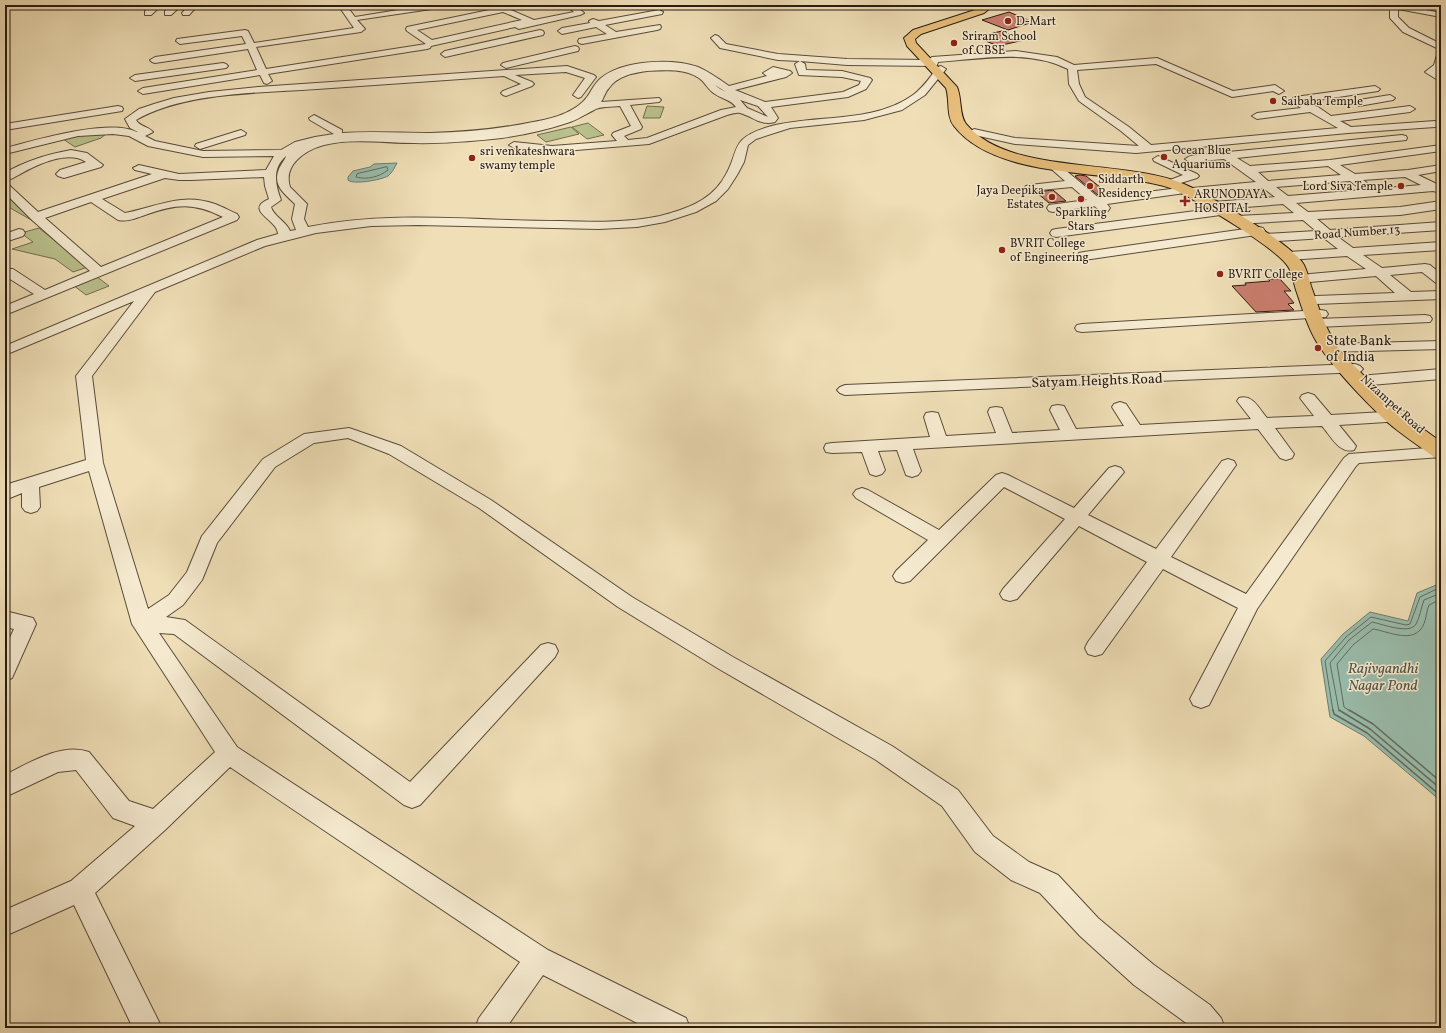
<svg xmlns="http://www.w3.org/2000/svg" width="1446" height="1033" viewBox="0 0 1446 1033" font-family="Vollkorn,serif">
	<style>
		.green { fill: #bac18d; stroke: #726e4f }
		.water { fill: #9abcab; stroke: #6d7c6d }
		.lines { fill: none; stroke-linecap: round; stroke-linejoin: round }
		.shore-far1 { stroke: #626c5e; stroke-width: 1 }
		.shore { stroke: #626c5e; stroke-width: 1.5 }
		.building { fill: #ca7e6e; stroke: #291b11 }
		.minor-casing { stroke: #5a4c3a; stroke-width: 2 }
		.major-casing { stroke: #291b11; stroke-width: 2 }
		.minor { fill: #f5ead0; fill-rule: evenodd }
		.major { fill: #e8bf7b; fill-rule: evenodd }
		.poi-dot { fill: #8f2418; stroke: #f5ead0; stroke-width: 1.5 }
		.labels { text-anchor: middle; stroke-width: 3; stroke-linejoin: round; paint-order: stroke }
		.far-poi-label { font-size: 12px; fill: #291b11; stroke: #f5ead0; text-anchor: start }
		.far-street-label { font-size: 12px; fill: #291b11; stroke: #f5ead0 }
		.poi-label { font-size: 14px; fill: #291b11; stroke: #f5ead0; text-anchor: start }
		.street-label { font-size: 14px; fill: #291b11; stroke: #f5ead0 }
		.water-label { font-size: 15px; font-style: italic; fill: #515347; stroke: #f5ead0 }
	</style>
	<rect width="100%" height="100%" fill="#efdeb6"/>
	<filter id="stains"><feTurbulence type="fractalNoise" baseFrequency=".005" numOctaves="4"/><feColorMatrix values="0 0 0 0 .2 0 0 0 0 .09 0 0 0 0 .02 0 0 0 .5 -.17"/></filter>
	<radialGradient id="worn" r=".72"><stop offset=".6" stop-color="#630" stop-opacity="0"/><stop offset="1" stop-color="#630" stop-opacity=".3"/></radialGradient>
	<path class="green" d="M647 106 664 107 660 118H643Z
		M588 123 604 135 587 139 572 127Z
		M571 127 579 134 546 142 537 135Z
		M107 133 101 138 75 147 63 139 80 135Z
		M5 194 33 221 5 205Z
		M39 228 88 267 73 272 55 259 12 249 33 242 21 233Z
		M96 276 109 286 86 295 73 285Z"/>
	<path class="water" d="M397 163C395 167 392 173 388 176 381 180 353 185 348 180V177L353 171 370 167 374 164Z
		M1441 583V801L1364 736 1330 717 1321 659 1343 634 1370 612 1408 621 1417 593Z"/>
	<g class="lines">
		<path class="shore-far1" d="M387 167 388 170C379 177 367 180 356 177L357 174Z
			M1333 711 1325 661 1346 637 1371 617 1406 625 1410 624 1420 597 1441 587
			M1339 711 1330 663 1349 640 1372 622C1382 624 1410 635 1416 624 1420 617 1421 608 1424 600L1441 593
			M1350 711 1344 707 1337 664 1353 645 1373 629C1387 631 1410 643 1421 629 1426 623 1426 612 1429 605L1441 599"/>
		<path class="shore" d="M1333 710 1334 714 1367 733 1441 796
			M1339 710 1370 729 1441 789
			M1349 710 1373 724 1441 782"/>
	</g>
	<path class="building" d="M1009 12 1033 22 1008 30 982 20Z
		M1002 31 1024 40 998 46 976 37Z
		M1080 175 1086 176 1110 195 1099 196 1075 176Z
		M1053 190 1066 201 1049 203 1036 192Z
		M1268 279H1280L1291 291H1284L1294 303 1288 304 1294 310 1256 312 1232 286 1246 285 1245 283 1270 281Z"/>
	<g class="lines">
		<defs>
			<path id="minor" d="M153 5H162L151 15H145V11Z
				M173 5H182L171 15H165V11Z
				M189 5H198L189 15H183L182 13Z
				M338 5H346L355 17 429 5 442 6 438 8 357 20 365 29 361 32 256 47 266 69 426 44 407 31 406 29 407 27 504 7 534 20 574 12 566 5H575L584 13 580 15 519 29 515 27 431 46 430 48 427 49 268 74 272 81 267 84 264 83 260 75 143 94 138 91 143 88 257 70 248 49 155 63 152 62 150 60 155 57 246 44 242 36 180 44 176 41 177 39 245 30 248 31 254 43 354 28ZM503 12 522 20 432 40 417 30Z
				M1383 5H1400L1441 13V17L1398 9V17L1409 28 1441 44V50L1403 32 1390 18V8Z
				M659 10 663 12 662 14 605 25 616 32 660 25 661 27 660 29 657 30 582 44 579 43 578 41 579 39 607 34 596 27 562 34 558 31 562 28 590 23 589 21 593 19 599 21Z
				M540 30 543 31 544 33 543 35 445 57 441 54 445 51Z
				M715 35 718 36 726 44 778 54 847 59 928 60 932 57 1016 51 1057 57 1074 65 1157 58 1233 91 1275 85 1284 91 1279 94 1273 91 1232 97 1156 64 1077 70 1079 84 1085 97 1129 127 1151 145 1338 128 1310 112 1257 119 1252 116 1257 113 1301 108 1290 100 1295 97 1375 86 1380 89 1378 91 1305 102 1318 107 1331 116 1410 106 1415 109 1410 112 1340 121 1351 127 1435 121 1440 124 1435 127 1348 133 1136 153 1015 144 970 134 969 132 974 129 1015 138 1139 146 1121 131 1079 101 1069 84 1068 69C1028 49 981 59 938 62L937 65 934 66 847 65 800 61 805 64 806 70 842 71 870 78 872 80 866 89 848 97 771 107 778 118 775 122C760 126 752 116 740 113 737 112 731 114 727 115L649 144 552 152 514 148 509 145 514 142 552 146 617 141 612 135 613 133 631 126 620 106C613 107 600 106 594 110 584 115 577 120 567 123 546 130 523 135 502 138 473 141 443 144 414 143 384 143 353 138 324 145 305 150 283 165 290 187L307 204 304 219 308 227C390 210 476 221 560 221 593 222 627 223 660 216 683 210 708 202 722 181 742 152 726 140 768 127 814 114 873 124 913 95 923 88 930 77 938 67L941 66 946 69 925 95 902 110 864 120 790 128 756 139 748 145 744 162 737 175 728 189 716 201 696 212 665 222 637 227 599 229 418 225 371 226 316 233 265 246 155 292 92 376 103 463 148 609 169 595 187 572 202 536 263 459 304 434 349 428 401 446 491 500 632 597 733 657 892 746 958 790 993 836 1029 862 1058 875 1098 918 1154 965 1210 1005 1221 1018 1225 1028H1193L1134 985 1080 936 1040 893 1011 880 975 852 942 806 876 760 719 669 618 607 479 508 389 454 348 438 314 443 275 467 217 543 202 580 183 605 166 617 185 620 410 782 541 645 548 643 555 645 558 651 555 657 420 805 412 808 404 805 174 634 159 633 237 747 548 950 686 1018 690 1028H647L543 975 506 1028H475L479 1018 520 962 230 767 165 830 95 893 162 1028H133L74 905 5 936V910L71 881 135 826 113 818 76 770 58 772 5 797V775C29 763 62 742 89 752L129 801 153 809 215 752 132 624 89 471 39 487 40 507 37 511 31 513 25 511 22 507V493L5 500V485L86 460 76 376 134 301 5 355V346L257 240 278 234C278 233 277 229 276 228 271 218 246 209 269 199L265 186 264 177 191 180H179L165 178 102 199 125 213C157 207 181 192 215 204 223 207 230 211 237 214L239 217 237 220 5 315V306L34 294 5 276V269H13L45 290 90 271 32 220 5 193V184L9 185 38 212 152 174 135 170 133 168 139 165 179 174 266 170 274 156 203 157 148 146 129 136 113 134 78 136 5 154V148C36 140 109 118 137 132H138L130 128 125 119 139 109 154 104 174 98 209 92 258 87 567 66 594 75 596 77 581 97 578 98 573 95 585 78 566 72 515 75 532 82 534 84 532 86 506 96 503 95 501 93 503 91 521 84 504 76C442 80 379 85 317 89 261 93 184 92 136 120 140 127 148 126 153 132L145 136 155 141 203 151 281 150 295 142 315 137 334 134 310 120 309 118 314 115 342 130V133C372 131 401 133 430 133 465 132 499 129 533 122 551 119 575 113 587 97 592 90 594 84 601 78 623 60 672 58 698 67 709 72 719 79 729 86L767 76 763 73 773 67 790 71 792 73 786 77 735 90 765 102 843 92 859 85 861 81 842 77 799 75 795 64 800 61 778 60 720 48 711 38ZM647 71C663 70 685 68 699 78 706 83 708 90 715 94 722 99 730 99 736 107L721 110 647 138 628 140 624 136 641 129 642 127 630 105 659 102 661 100 659 98 601 102C604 98 605 92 609 88 617 76 633 73 647 71ZM715 85 726 92C722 90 718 88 715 85ZM740 100 758 106 768 117 747 108ZM286 156C286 158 281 164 279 169 272 186 285 194 295 204L292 219 296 230 290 231C286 221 274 217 271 207L281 200C275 184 272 168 286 156ZM91 202 118 220C128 222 136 218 145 215 176 204 193 202 223 217L101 267 45 218Z
				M575 46 578 47 579 49 578 51 506 68 501 65 503 63Z
				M1441 52V68L1436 72 1441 75V82L1425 72 1434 65 1437 55Z
				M223 63 226 64 228 66 226 68 135 81 130 78 135 75Z
				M1390 95 1395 98 1393 100 1359 106 1354 103 1359 100Z
				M118 106 122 107 123 109 122 111 5 130V124Z
				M241 130 246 133 245 135 200 149 195 146 196 144Z
				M1402 135 1406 136 1407 138 1406 140 1237 158 1250 166 1330 160 1441 145V151L1340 165 1355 174 1408 170 1441 165V171L1418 175 1441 186V193L1433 191 1296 203 1308 212 1400 207 1441 201V209L1400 215 1317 219 1330 230 1441 222V230L1338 237 1353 248 1441 242V250L1363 255 1382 268 1425 264 1430 265 1441 274V284L1436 283 1422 272 1390 275 1411 292 1441 291V299L1316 304 1311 303 1309 300 1311 297 1316 296 1395 293 1376 276 1310 282 1305 281 1303 278 1305 275 1310 274 1366 269 1347 256 1288 260 1283 259 1282 256 1283 253 1288 252 1338 249 1324 238 1264 242 1260 241 1258 238 1260 235 1264 234 1316 231 1303 220 1237 224 1233 223 1231 220 1233 217 1237 216 1294 213 1283 204 1233 208 1234 210 1232 213 1228 214 1056 237 1052 236 1050 233 1052 230 1056 229 1211 209 1208 206 1210 203 1214 202 1275 197 1263 188 1196 193 1192 192 1107 204 1110 208 1108 211C1102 212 1099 210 1094 206L1053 212 1049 211 1047 208 1049 205 1087 200 1072 187 1030 191 1026 190 1024 188 1026 186 1030 185 1065 181 1048 166 1054 163 1058 164 1099 198 1187 187 1192 188 1256 182 1224 159 1190 162 1185 159 1190 156 1217 153 1218 151 1222 150 1228 152ZM1328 166 1341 175 1268 181 1258 172ZM1405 177 1421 185 1375 189 1363 180ZM1350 181 1362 190 1288 196 1276 187Z
				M71 150 87 153 103 165 101 167 64 178 58 176 56 174 60 170 86 162C68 150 39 164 22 173 16 176 11 180 5 181V173C25 161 49 154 71 150Z
				M1158 156 1197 174 1199 176 1197 178 1174 185 1170 184 1168 182 1170 180 1183 175 1154 161 1153 159Z
				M1259 227 1263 228 1265 231 1263 234 1084 260 1079 259 1078 256 1079 253 1084 252Z
				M19 229 23 230 25 233 23 236 5 242V234Z
				M1321 310 1326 311 1328 314 1326 317 1082 332 1077 331 1075 328 1077 325 1082 324Z
				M1425 315 1430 316 1432 319 1430 322 1317 327 1312 326 1310 323 1312 320 1317 319Z
				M1441 341V349L1329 352 1324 351 1322 348 1324 345 1329 344Z
				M1355 364 1360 366 1363 369 1360 372 845 395 840 393 837 390 840 387 845 385Z
				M1441 369V379L1359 386 1354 384 1351 381 1354 378 1359 376Z
				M1308 393 1314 395 1331 415 1402 411 1408 412 1410 416 1408 420 1402 421 1339 425 1356 446 1354 450C1339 454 1331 436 1322 426L1275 428 1294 454 1292 458 1286 460 1280 458 1258 429 913 449 921 471 918 475 912 477 906 475 897 450 878 451 885 470 882 474 876 476 870 474 862 452 832 453 826 452 824 448 826 444 832 443 930 437 924 417 926 413 932 412 938 413 946 436 996 433 988 412 990 408 996 407 1002 408 1012 433 1060 430 1050 410 1052 406 1058 405 1064 406 1076 429 1124 426 1112 407 1114 404 1120 402 1126 404 1140 425 1251 419 1237 401 1239 398C1253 394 1259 409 1267 418L1314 416 1300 398 1302 395Z
				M1441 447V457L1359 463 1356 466 1257 609 1209 705 1201 708 1193 705 1190 699 1238 608 1163 569 1102 654 1095 656 1088 654 1085 648 1088 642 1147 562 1079 526 1017 599 1010 601 1003 599 1000 594 1003 589 1065 519 1004 487 910 581 903 583 896 581 893 576 896 571 928 540 856 498 853 494 856 490 862 488 868 490 939 530 996 475 1002 473 1008 475 1074 508 1109 468 1115 466 1121 468 1124 472 1088 515 1156 549 1222 461 1228 459 1234 461 1236 465 1171 557 1246 594 1344 458 1349 454Z
				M5 611 33 618 36 624 12 678 5 681V648L14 629 5 627Z"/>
			<path id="major" d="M983 5H994L984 13 921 34 915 39 916 43 957 87C962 98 959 115 966 124 1010 176 1122 158 1184 184 1207 194 1293 244 1304 265 1307 271 1309 279 1311 286 1318 306 1325 328 1337 346 1344 357 1356 367 1365 377 1377 389 1389 403 1402 413 1414 423 1428 432 1441 442V459L1434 457C1418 445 1401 434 1386 421 1366 402 1338 373 1322 350 1309 333 1303 310 1296 290 1294 283 1292 274 1289 268 1279 249 1197 201 1175 190 1164 185 1151 183 1140 181 1084 171 991 174 954 126 946 116 950 100 946 88L907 46 904 38 913 30 978 9Z"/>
		</defs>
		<use href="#minor" class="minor-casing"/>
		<use href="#major" class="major-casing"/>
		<use href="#minor" class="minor"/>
		<use href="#major" class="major"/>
	</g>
	<g class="poi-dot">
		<circle cx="1008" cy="21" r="4"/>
		<circle cx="954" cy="43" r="4"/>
		<circle cx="1273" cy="101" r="4"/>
		<circle cx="1164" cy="157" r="4"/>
		<circle cx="472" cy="158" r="4"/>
		<circle cx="1090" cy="186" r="4"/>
		<circle cx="1401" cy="186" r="4"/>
		<circle cx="1052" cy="197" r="4"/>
		<circle cx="1081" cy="199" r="4"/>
		<path d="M1183 195h4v4h4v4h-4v4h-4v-4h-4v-4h4z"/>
		<circle cx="1002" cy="250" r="4"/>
		<circle cx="1220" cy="274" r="4"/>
		<circle cx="1318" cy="348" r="4"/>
	</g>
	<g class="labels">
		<g class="far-poi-label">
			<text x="1016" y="25">D-Mart</text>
			<text x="962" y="40">Sriram School<tspan x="962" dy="14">of CBSE</tspan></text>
			<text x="1281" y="105">Saibaba Temple</text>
			<text x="1172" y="154">Ocean Blue<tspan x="1172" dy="14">Aquariums</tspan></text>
			<text x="480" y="155">sri venkateshwara<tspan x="480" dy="14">swamy temple</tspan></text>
			<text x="1098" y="183">Siddarth<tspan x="1098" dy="14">Residency</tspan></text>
			<text x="1393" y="190" text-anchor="end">Lord Siva Temple</text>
			<text x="1044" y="194" text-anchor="end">Jaya Deepika<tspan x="1044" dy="14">Estates</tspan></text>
			<text x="1194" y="198">ARUNODAYA<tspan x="1194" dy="14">HOSPITAL</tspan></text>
			<text x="1081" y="216" text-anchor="middle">Sparkling<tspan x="1081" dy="14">Stars</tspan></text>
			<text x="1010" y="247">BVRIT College<tspan x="1010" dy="14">of Engineering</tspan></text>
			<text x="1228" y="278">BVRIT College</text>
		</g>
		<g class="far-street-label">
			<text transform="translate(1357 232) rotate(-4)" y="4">Road Number 13</text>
			<text transform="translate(1393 404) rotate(42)" y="4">Nizampet Road</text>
		</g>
		<g class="poi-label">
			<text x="1326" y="345">State Bank<tspan x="1326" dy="16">of India</tspan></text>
		</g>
		<g class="street-label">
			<text transform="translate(1097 380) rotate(-2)" y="5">Satyam Heights Road</text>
		</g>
		<g class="water-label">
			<text x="1383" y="673">Rajivgandhi<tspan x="1383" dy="17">Nagar Pond</tspan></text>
		</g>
	</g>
	<rect width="1446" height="1033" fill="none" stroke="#efdeb6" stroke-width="20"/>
	<rect x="6" y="6" width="1434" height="1021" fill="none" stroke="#291b11" stroke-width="2"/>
	<rect x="10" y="10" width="1426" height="1013" fill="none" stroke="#291b11"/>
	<rect width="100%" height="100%" filter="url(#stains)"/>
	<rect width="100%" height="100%" fill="url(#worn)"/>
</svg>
